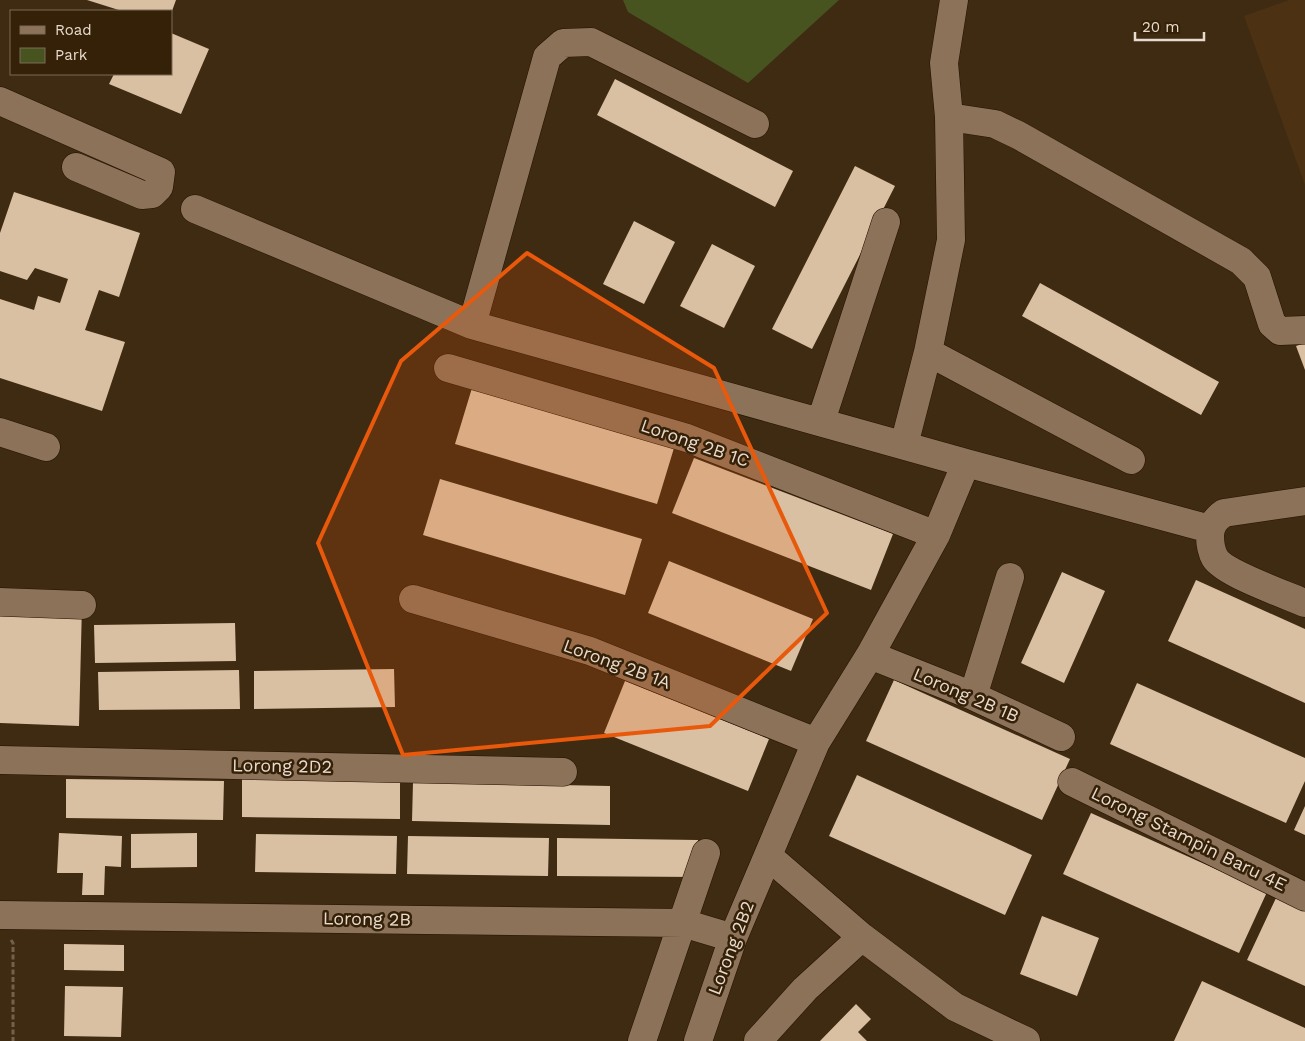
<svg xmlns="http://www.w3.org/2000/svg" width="1305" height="1041" viewBox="0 0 1305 1041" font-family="'Work Sans',sans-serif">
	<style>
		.built { fill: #4c3213 }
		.green { fill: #485420 }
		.building { fill: #d9c0a3 }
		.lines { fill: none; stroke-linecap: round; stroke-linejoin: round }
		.minor-casing { stroke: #251200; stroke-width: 29 }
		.path { stroke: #74614d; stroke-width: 3; stroke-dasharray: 5 2.5; stroke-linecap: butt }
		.minor { stroke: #8b7259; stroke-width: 28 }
		.marked { fill: #e8590c; fill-opacity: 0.2; stroke: #e8590c; stroke-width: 4; stroke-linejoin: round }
		.labels { text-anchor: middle; stroke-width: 5; stroke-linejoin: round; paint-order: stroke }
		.street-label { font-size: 18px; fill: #e8dacc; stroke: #352008 }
	</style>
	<rect width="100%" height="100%" fill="#3f2a12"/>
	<path class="built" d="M1289 0H1305V185L1244 16Z"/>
	<path class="green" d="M623 0H839L748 83 628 12Z"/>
	<path class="building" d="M87 0H176L172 11H122Z
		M171 33 209 49 181 114 109 84 114 74H171Z
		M615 79 793 171 775 207 597 115Z
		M855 166 895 186 812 349 772 329Z
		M14 192 140 233 119 297 99 290 85 330 125 342 102 411 0 378V299L34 310 38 296 60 303 68 279 35 268 27 280 0 271V233Z
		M634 221 675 242 644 304 603 284Z
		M712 244 755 266 724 328 680 306Z
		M1040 283 1219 382 1201 415 1022 316Z
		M1305 343V370L1296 346Z
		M472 388 674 448 657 504 455 444Z
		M694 458 893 534 871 590 672 513Z
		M440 479 642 539 625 595 423 535Z
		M669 561 813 619 791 671 648 613Z
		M1062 572 1105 591 1064 683 1021 663Z
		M1196 580 1305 629V703L1168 641Z
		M0 602 82 605 79 726 0 723Z
		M235 623 236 661 95 663 94 625Z
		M394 669 395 707 254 709V671Z
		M239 670 240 709 99 710 98 672Z
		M894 680 1070 759 1042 820 866 741Z
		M625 681 769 739 748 791 604 733Z
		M1137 683 1305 758V781L1286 823 1110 744Z
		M857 775 1032 855 1005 915 829 836Z
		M242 778 400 779V819L242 817Z
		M66 779 224 781 223 820 66 818Z
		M413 782 610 786V825L412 821Z
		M1305 806V835L1294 830Z
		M1091 813 1267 892 1239 953 1063 874Z
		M59 833 122 836 121 867 105 866 104 895H82L83 873H57Z
		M197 833V867L131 868V834Z
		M256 834 397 836 396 874 255 872Z
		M408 836 549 838 548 876 407 874Z
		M557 838 698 840 697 877 557 876Z
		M1276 898 1305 911V986L1247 960Z
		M1042 916 1099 938 1077 996 1020 974Z
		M64 944 124 945V971L64 970Z
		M1202 981 1305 1028V1041H1174Z
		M65 986 123 987 121 1037 64 1036Z
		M856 1004 871 1019 858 1032 867 1041H820Z"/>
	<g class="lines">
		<defs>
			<path id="minor" d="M0 101 161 172 159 187 152 194 142 195 76 167
				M949 117 995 124 1018 135 1241 261 1257 277 1272 324 1280 331 1305 330
				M195 209 472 325
				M928 352 1131 460
				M448 368 687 438 936 535
				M821 421 886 222
				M0 432 46 447
				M904 445 928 352 951 240 949 117 944 63 954 0
				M966 463 1210 529
				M1305 501 1224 513C1215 519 1211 525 1210 535 1210 543 1211 551 1215 558 1224 573 1286 595 1305 603
				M413 599 590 651 816 742
				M0 602 82 605
				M870 655 973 696 1061 737
				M973 696 1010 577
				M0 760 563 772
				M1072 782 1305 897
				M768 856 862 937 955 1007 1026 1041
				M0 915 683 923 733 938
				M642 1041 706 853
				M698 1041 733 938 816 742 870 655 936 535 966 463 472 325 547 57 563 43 591 42 755 124
				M758 1041 805 989 862 937"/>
		</defs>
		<use href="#minor" class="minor-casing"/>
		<path class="path" d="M11 940 13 943V1041"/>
		<use href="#minor" class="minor"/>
	</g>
	<path class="marked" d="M527 253 714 368 827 613 710 726 403 755 318 543 401 361Z"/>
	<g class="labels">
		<g class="street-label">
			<text transform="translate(695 443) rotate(19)" y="6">Lorong 2B 1C</text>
			<text transform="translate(617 664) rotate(20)" y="6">Lorong 2B 1A</text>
			<text transform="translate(966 695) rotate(23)" y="6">Lorong 2B 1B</text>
			<text transform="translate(282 766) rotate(1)" y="6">Lorong 2D2</text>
			<text transform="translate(1189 839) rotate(26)" y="6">Lorong Stampin Baru 4E</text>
			<text transform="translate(367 919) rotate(1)" y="6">Lorong 2B</text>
			<text transform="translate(731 948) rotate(-69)" y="6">Lorong 2B2</text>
		</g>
	</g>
	<rect x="10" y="10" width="162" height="65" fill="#352008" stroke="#7d6a56"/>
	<rect x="20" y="26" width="25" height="8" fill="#8b7259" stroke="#7d6a56"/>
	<text x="55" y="35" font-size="15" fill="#e8dacc">Road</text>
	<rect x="20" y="48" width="25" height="15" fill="#485420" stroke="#7d6a56"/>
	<text x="55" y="60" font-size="15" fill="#e8dacc">Park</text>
	<path d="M1135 32v8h69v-8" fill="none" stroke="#e8dacc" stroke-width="2.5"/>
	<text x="1142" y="32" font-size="15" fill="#e8dacc" stroke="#352008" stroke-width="4" paint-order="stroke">20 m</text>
</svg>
